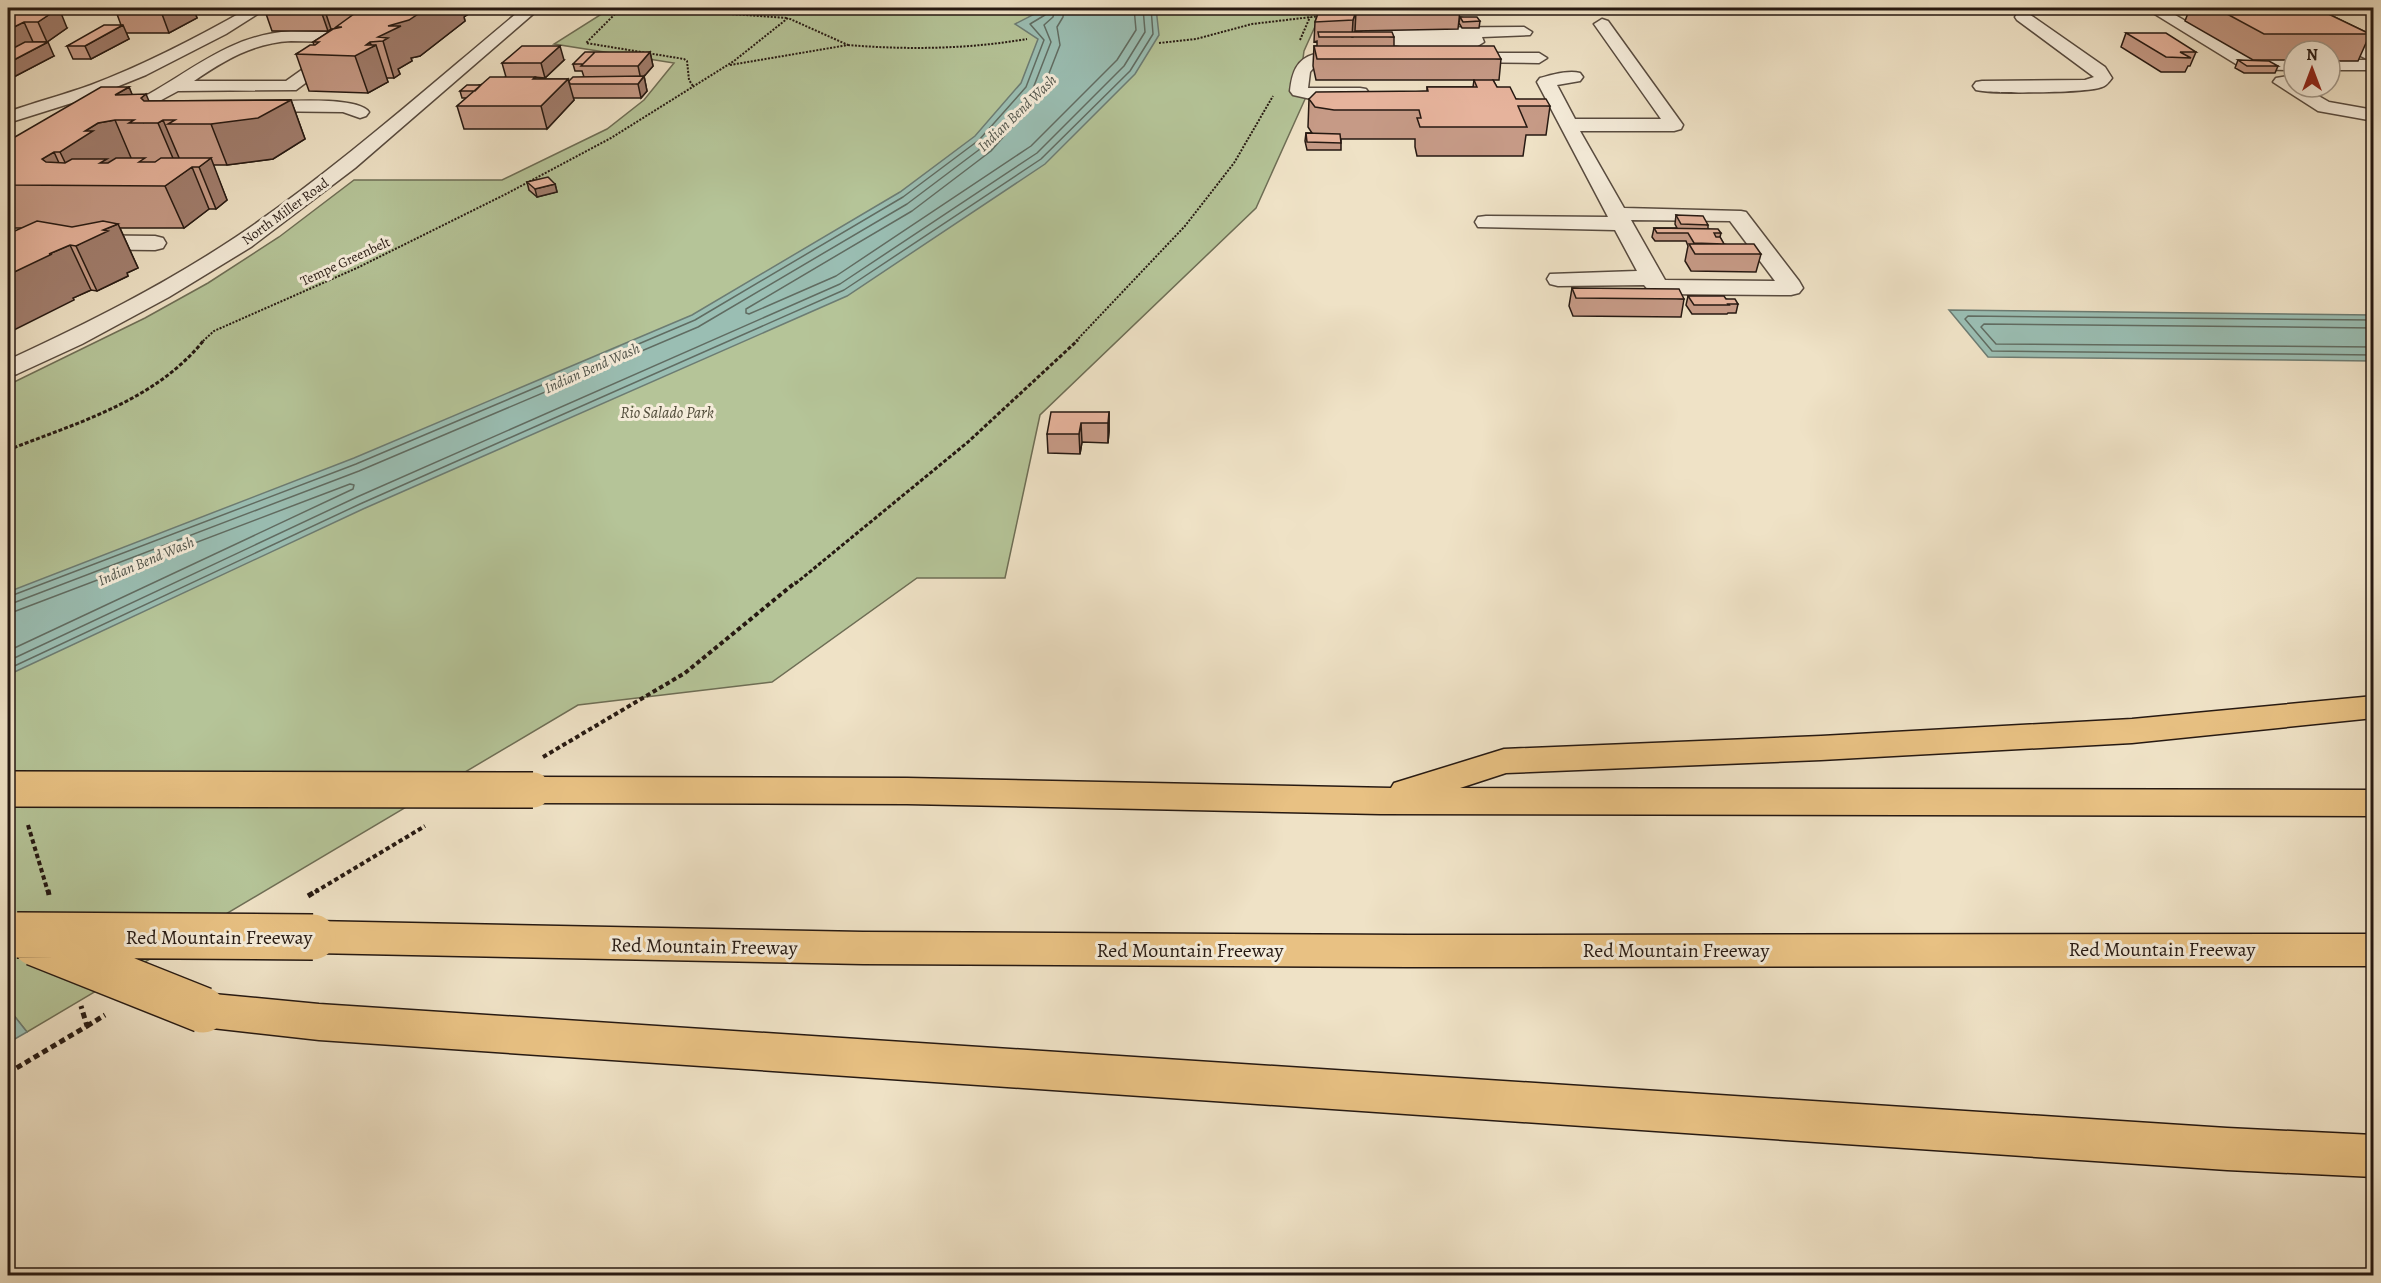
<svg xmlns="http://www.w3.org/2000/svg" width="2381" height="1283" viewBox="0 0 2381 1283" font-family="Alegreya,serif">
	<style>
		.green { fill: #b5c498; stroke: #6e6e55; stroke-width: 1.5 }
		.water { fill: #9abeb3; stroke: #6c7c73; stroke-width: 1.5 }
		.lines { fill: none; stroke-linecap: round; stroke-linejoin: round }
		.shore { stroke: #606c62; stroke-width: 1.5 }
		.minor-casing { stroke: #584b3f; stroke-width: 3 }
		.highway-casing { stroke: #261912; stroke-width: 3 }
		.path-far3 { stroke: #261912; stroke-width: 2; stroke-dasharray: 2 1.5; stroke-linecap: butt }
		.path-far2 { stroke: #261912; stroke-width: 3; stroke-dasharray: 4 2; stroke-linecap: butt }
		.path-far1 { stroke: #261912; stroke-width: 4; stroke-dasharray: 4.5 3; stroke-linecap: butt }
		.path { stroke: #261912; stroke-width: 5; stroke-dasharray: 6 4; stroke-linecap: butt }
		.minor { fill: #f5ecda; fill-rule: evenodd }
		.highway { fill: #e8c183; fill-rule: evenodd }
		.highway-bridge-far1-casing { stroke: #261912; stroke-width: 38; stroke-linecap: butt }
		.highway-bridge-casing { stroke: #261912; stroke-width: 48; stroke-linecap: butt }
		.highway-bridge-far1 { stroke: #e8c183; stroke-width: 35 }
		.highway-bridge { stroke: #e8c183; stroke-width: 45 }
		.wall { fill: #c69a86; stroke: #261912; stroke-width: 1.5 }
		.shaded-wall { fill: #a17d6d; stroke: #261912; stroke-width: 1.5 }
		.building { fill: #e6b39c; stroke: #261912; stroke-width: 1.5 }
		.labels { text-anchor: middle; stroke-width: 6; stroke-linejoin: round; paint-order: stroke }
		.far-street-label { font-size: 14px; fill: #261912; stroke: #f5ecda }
		.far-water-label { font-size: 15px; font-style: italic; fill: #4f534a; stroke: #f5ecda }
		.park-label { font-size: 16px; font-style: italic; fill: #514c3a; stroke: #f5ecda }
		.near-street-label { font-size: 20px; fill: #261912; stroke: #f5ecda }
	</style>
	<rect width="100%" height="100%" fill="#efe2c6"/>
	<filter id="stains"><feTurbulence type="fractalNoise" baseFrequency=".00333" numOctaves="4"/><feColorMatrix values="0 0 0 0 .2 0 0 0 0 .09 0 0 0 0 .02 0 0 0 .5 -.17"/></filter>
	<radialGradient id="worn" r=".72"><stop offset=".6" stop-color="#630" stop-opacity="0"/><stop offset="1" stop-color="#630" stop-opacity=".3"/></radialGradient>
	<path class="green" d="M611 8H1345L1317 22 1304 51 1302 66 1306 97 1256 208 1040 415 1005 578H917L772 682 578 705 27 1032 8 1008V385L145 318 208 283 279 237 354 180H502L607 129 644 100 674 63 554 44Z"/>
	<path class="water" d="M1046 8H1156L1159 35 1135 74 1045 164 847 296 363 509 8 675V592L354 458 692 315 900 192 975 136 1021 83 1038 39 1015 24Z
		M1949 310 2373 315V361L1988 357Z
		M8 1008 27 1032 8 1043Z"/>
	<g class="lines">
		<path class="shore" d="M1064 8 1063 17 1057 27 1060 45 1041 94 991 151 912 211 746 309V313L749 314 836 276 1031 146 1117 60 1136 30 1134 8
			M2374 320 1968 316 1965 319 1992 351 2374 355
			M2374 328 1984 324 1981 327 1996 344 2374 347
			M8 597 356 464 695 320 903 197 979 140 1026 87 1044 40 1030 24 1045 15 1047 8
			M8 605 359 471 698 327 907 204 984 146 1032 91 1051 42 1044 25 1053 17 1055 8
			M8 614 350 484 354 485 353 489 8 651
			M8 661 357 497 840 284 1037 153 1124 66 1145 32 1143 8
			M8 669 360 504 844 290 1041 159 1130 71 1153 34 1151 8"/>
		<defs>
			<path id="minor" d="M249 8H267L226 34 146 75 94 96 8 123V112C35 102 64 95 91 85 146 64 198 37 249 8Z
				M523 8H540L355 168 251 247 169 297 82 344 17 374 8 377V360C86 324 164 285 236 237 337 169 429 86 523 8Z
				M2145 8H2163L2253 60H2294V70L2244 69Z
				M2264 8H2283L2374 49V70H2330V60H2369L2267 11Z
				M2023 12 2029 14 2105 67 2112 78C2109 82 2106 86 2102 87 2088 93 1991 94 1976 90L1973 86 1976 82 1982 81 2085 80 2094 77 2017 20 2015 17 2017 14Z
				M1602 19 1608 21 1683 125 1681 129 1674 131H1580L1624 208 1741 211 1746 212 1799 281 1803 288 1799 293 1791 295 1658 294 1650 292 1644 285 1558 286 1550 284 1547 279 1550 274 1637 271 1615 230 1478 227 1475 222 1478 217 1486 216 1608 217 1537 82 1540 78C1552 75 1568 70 1580 73L1583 77 1580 81 1557 85 1575 119H1661L1594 24ZM1631 220 1730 221 1775 281 1665 280Z
				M1524 27 1532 32 1530 35 1482 37 1484 42 1476 47H1370L1364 45 1360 33 1368 28Z
				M291 31 358 33 366 38 296 90 178 91 139 112 113 122 106 120 104 116 106 112C121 106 135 101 149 94 197 67 232 35 291 31ZM291 41 341 42 286 81H194C225 60 253 43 291 41Z
				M1457 53H1539L1547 58 1539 63 1451 62 1449 58 1451 54Z
				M1315 54H1357L1365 59 1357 64 1316 65 1310 72 1308 88H1360L1366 89 1369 93 1366 97 1311 99 1293 95 1290 91C1292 73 1296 59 1315 54Z
				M2294 75V87H2303L2329 102 2374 110V121L2318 111 2273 82 2276 78Z
				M255 102C277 102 357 95 369 112L366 116 360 118 343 112 249 111 246 107 249 103Z
				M61 235 155 236 163 238 166 243 163 248 155 250 63 249 29 259 8 258V244L28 245Z"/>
			<path id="highway" d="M2374 696V718L2132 743 1821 760 1506 773 1460 788 2374 790V816L1380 814 907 804 533 803 520 799 514 790 520 781 533 777 907 778 1391 788 1394 783 1504 749 1821 736 2132 719Z
				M313 921 863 932 1408 935 2374 934V966L1408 967 863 964 313 953 298 948 292 937 298 926Z
				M203 993 319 1004 2227 1128 2374 1135V1177L2227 1170 319 1040 203 1027 188 1022 181 1010 188 998Z"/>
		</defs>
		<use href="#minor" class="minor-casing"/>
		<use href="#highway" class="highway-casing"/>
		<path class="path-far3" d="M620 9 586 43 684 59 687 61 689 80 693 86
			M1300 40 1310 17
			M1159 43 1196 39 1252 24 1320 16
			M848 45C907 50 969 49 1027 39
			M730 65 848 45 788 18
			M203 341 214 331 357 268 506 194 611 138 734 61 788 18 687 11 686 8
			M1076 341 1185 226 1234 163 1273 96"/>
		<path class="path-far2" d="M8 450C79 422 155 401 204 340
			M795 584 968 442 1078 340"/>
		<path class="path-far1" d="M543 757 685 673 796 582
			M28 825 48 892
			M315 892 425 826"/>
		<path class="path" d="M48 890 49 895
			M308 896 318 890
			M87 1026 105 1015
			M8 1073 87 1026 81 1006"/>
		<use href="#minor" class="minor"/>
		<use href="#highway" class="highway"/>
		<defs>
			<path id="highway-bridge-far1" d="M8 789 533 790"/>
			<path id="highway-bridge" d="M17 935 313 937
				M35 943 203 1010"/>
		</defs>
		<use href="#highway-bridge-far1" class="highway-bridge-far1-casing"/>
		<use href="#highway-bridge" class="highway-bridge-casing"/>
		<use href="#highway-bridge-far1" class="highway-bridge-far1"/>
		<use href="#highway-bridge" class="highway-bridge"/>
	</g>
	<path class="wall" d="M8 8 67 28 47 42H32L54 56 8 80Z
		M129 8H193L197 18 169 33H126L129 39 91 59H73L67 46 121 25 117 14Z
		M264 8H468L470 13 464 17 465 21 420 56 411 58 412 61 398 69 400 74 394 78H386L388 82 368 93 309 91 296 54 314 45 313 42 334 29H331L328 31H272Z
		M1320 8 1460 10 1458 29 1355 31V32L1394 37V46L1501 59 1499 80H1493L1497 87 1516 99 1550 106 1546 135H1526L1523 156H1417L1415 147V139H1341V150H1307L1305 141 1306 133H1312L1308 127 1309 99 1427 91V87H1473L1474 80H1316L1313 66 1314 46H1317V41L1314 42 1315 22Z
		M2190 8H2316L2370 34 2358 61H2330V51H2294V60H2253L2185 21Z
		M1460 17 1480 21 1479 28H1462L1459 23Z
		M2126 33 2196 52 2190 66H2188L2185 72H2161L2121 47Z
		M650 52 653 66 644 76 647 91 641 98H573L574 100 547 129H464L457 106 467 98H462L460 91 506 77 502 63 564 60 545 78 535 77V79H568L569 81 584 77 582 71H575L573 64Z
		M2238 60 2278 66 2275 73H2244L2235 68Z
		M129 87 132 95 149 101 291 100 305 139 273 159 227 165H213L227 200 216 209H209L184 228H120L138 268 127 273 128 276 97 291 91 290 73 298 74 300 21 228H8V141Z
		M527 182 555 184 557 192 537 197 529 190Z
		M1676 215 1708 225V229L1721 233 1720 237 1724 244 1761 254 1756 272 1691 271 1685 261 1688 246 1686 241H1655L1652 237 1654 228H1677L1675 224Z
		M1572 288 1684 299 1681 317 1573 316 1569 306Z
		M1688 296 1726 299 1738 304 1736 313H1728L1727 314H1692L1686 305Z
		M1109 412V431L1108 443 1082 442 1080 454 1048 453 1047 434Z"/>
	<path class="shaded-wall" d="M59 8 67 28 47 42 38 22Z
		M173 8H193L197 18 169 33 162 14Z
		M320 8H324L331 29 328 31Z
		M427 8H468L470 13 464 17 465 21 420 56 411 58 412 61 398 69 400 74 394 78 383 41 378 37 388 26Z
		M1356 11 1355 31 1353 37H1352L1353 20Z
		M24 22 33 42 8 54V30Z
		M123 25 129 39 91 59 85 46Z
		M48 42 54 56 8 80V63Z
		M370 42 372 47 376 45 388 82 368 93 355 56 366 45Z
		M560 46 564 60 545 78 541 63Z
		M650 52 653 66 641 80 638 66Z
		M644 76 647 91 641 98 638 84Z
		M568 79 574 100 547 129 541 106Z
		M129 87 144 123 115 95Z
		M146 94 158 123 141 98Z
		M291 100 305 139 273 159 227 165 211 124Z
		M115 120 132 160 76 185 60 152 85 131 98 123Z
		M163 120 180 160 175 163 158 123Z
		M54 152 69 185 42 159Z
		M211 158 227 200 216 209 199 167Z
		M192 167 209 209 184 228 165 186Z
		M555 184 557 192 537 197 535 189Z
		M118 224 138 268 127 273 128 276 97 291 76 246 103 230Z
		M70 245 91 290 73 298 74 300 8 333V275L49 254Z
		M1109 412V431L1108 443V423Z
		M1081 423 1082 442 1080 454 1079 434Z"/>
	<path class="building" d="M8 8H59L38 22H24L8 30Z
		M129 8H173L162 14H117Z
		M364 8H427L409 20 388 26H401L378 37 388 38 383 41 370 42 366 45H376L355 56 296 54 310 45H315L319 42H313L333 29 342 27H336L354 14H359L362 12H358Z
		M1320 8H1459L1460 10 1356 11 1353 20 1315 22Z
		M2216 8H2316L2370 34H2264Z
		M1460 17H1477L1480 21 1463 22Z
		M104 25H123L85 46H67Z
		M1318 32H1392L1394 37H1319Z
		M2126 33H2166L2196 52H2180L2191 58 2166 57Z
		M25 42H48L8 63V51Z
		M522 46H560L541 63H502Z
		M1314 46H1494L1501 59H1317Z
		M585 52H595L583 64H573Z
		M595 52H650L638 66H581Z
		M2238 60 2269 61 2278 66H2247Z
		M644 76 638 84H570L569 81 573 77Z
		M490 77H535L533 79H568L541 106H457Z
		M1474 80H1493L1497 87H1510L1516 99H1546L1550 106H1518L1527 127H1420L1417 118H1421L1419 110H1334L1315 107 1309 99 1316 92 1428 91 1427 87H1477Z
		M467 85H481L475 91H460Z
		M101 87H129L115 95 146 94 141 98 144 101 291 100 258 118 211 124H168L175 120H163L158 123H129L134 120H115L98 123 85 131H93L60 152H54L42 159 46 162 65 163 72 159H107L100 163H108L116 158H145L139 162H155L161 158H211L199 167H192L165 186 8 185V141Z
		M1306 133 1340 134 1341 143 1307 142Z
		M548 177 555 184 535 189 527 182Z
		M1676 215 1703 216 1708 225 1681 224Z
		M37 221 72 227 103 221 118 224 103 230 108 231 76 246 70 245 49 254H52L8 275V234Z
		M1654 228 1718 229 1721 233H1714L1716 237H1720L1724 244 1694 243 1688 233H1657Z
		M1689 244H1754L1761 254H1695Z
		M1572 288 1679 289 1684 299 1576 298Z
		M1688 296H1724L1726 299H1735L1738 304H1728L1729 305H1694Z
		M1051 412H1109L1108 423H1081L1079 434H1047Z"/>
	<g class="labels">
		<g class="far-street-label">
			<text transform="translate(285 211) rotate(-36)" y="5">North Miller Road</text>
			<text transform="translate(345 261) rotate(-25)" y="5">Tempe Greenbelt</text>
		</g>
		<g class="far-water-label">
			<text transform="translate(1017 113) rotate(-44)" y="5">Indian Bend Wash</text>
			<text transform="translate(592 368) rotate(-24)" y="5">Indian Bend Wash</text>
			<text transform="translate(146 561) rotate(-23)" y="5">Indian Bend Wash</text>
		</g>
		<g class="park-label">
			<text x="667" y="418">Rio Salado Park</text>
		</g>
		<g class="near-street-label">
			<text x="219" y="944">Red Mountain Freeway</text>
			<text transform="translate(704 946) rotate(1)" y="7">Red Mountain Freeway</text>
			<text x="2162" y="956">Red Mountain Freeway</text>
			<text x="1190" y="957">Red Mountain Freeway</text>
			<text x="1676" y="957">Red Mountain Freeway</text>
		</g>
	</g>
	<rect width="2381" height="1283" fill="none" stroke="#efe2c6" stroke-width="30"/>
	<rect x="9" y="9" width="2363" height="1265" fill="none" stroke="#261912" stroke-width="3"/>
	<rect x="15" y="15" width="2351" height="1253" fill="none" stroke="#261912" stroke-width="1.5"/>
	<g transform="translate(2312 69)"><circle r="28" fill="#f5ecda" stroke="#a2988a" stroke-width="1.5"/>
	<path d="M0-4.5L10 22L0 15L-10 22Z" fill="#8f2418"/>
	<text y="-9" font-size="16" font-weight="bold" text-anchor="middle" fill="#261912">N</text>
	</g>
	<rect width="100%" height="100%" filter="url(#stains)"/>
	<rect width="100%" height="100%" fill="url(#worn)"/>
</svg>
